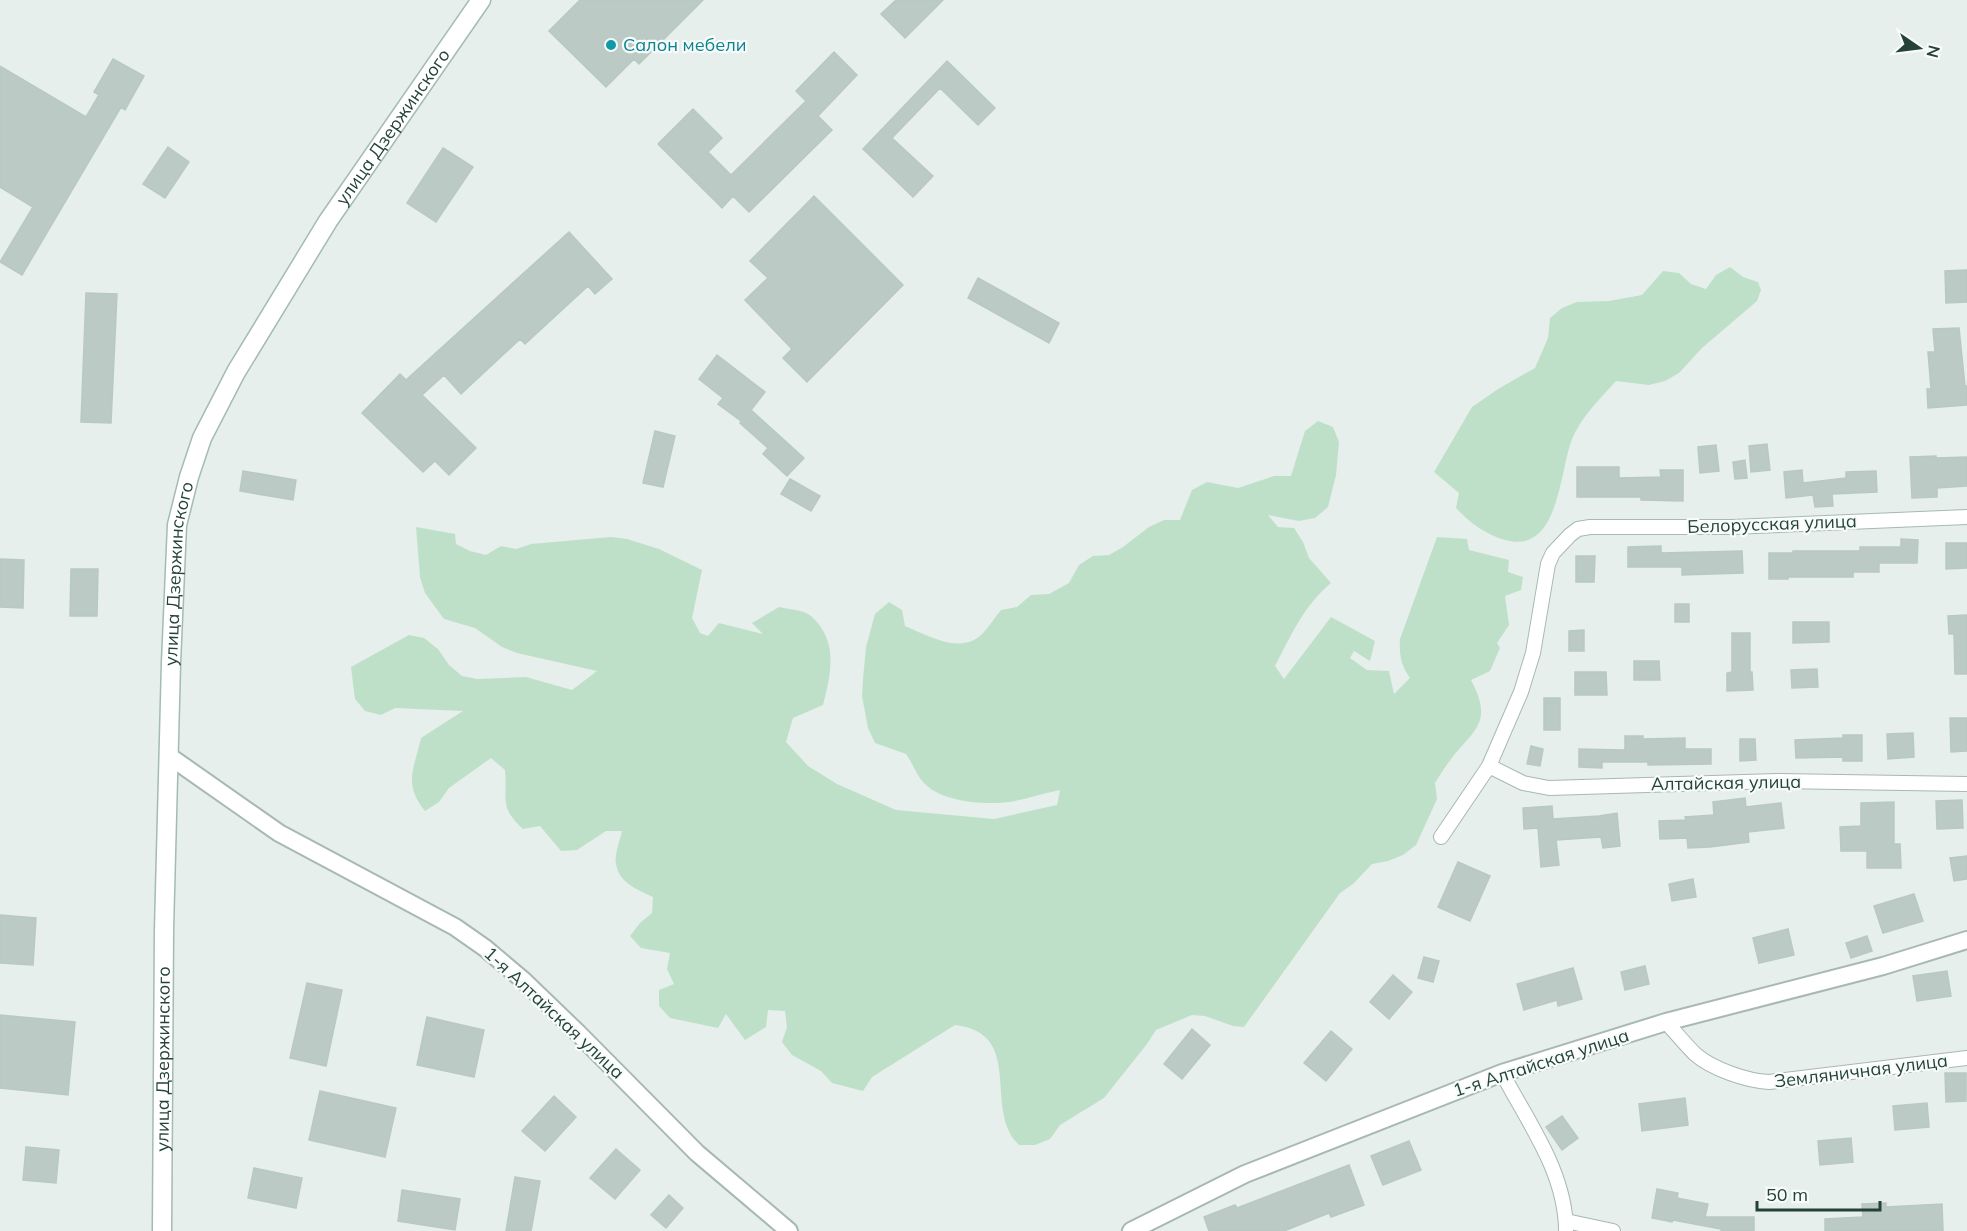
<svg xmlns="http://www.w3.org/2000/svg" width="1967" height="1231" viewBox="0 0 1967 1231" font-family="Mulish,sans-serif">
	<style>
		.green { fill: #bfe0c8 }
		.building { fill: #bbcac4; stroke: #b8c9c2; stroke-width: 1.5 }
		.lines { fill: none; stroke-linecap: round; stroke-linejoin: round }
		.minor-casing { stroke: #a8b8b2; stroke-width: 16 }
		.tertiary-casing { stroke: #a8b8b2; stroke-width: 20 }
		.secondary-casing { stroke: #a4bbb3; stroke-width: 21 }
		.minor { stroke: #fff; stroke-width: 14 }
		.tertiary { stroke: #fff; stroke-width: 16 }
		.secondary { stroke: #fff; stroke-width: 18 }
		.culture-dot { fill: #0f9aa8; stroke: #f7fbf9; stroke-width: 2 }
		.labels { text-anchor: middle; stroke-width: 4.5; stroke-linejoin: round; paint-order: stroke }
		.culture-label { font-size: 18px; fill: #0d838f; stroke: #f7fbf9; text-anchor: start }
		.street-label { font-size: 18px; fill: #24423a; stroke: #f7fbf9 }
	</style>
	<rect width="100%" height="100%" fill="#e6efeb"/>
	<path class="green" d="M1730 267 1743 277 1758 282 1761 290 1757 301 1702 348 1679 373 1665 381 1649 385 1616 381C1600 399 1581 417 1572 439 1559 473 1559 555 1505 540 1486 535 1469 522 1456 508L1459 493 1434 472 1472 407 1498 389 1535 368 1548 338 1550 318 1562 308 1577 302 1609 301 1642 295 1663 271 1679 273 1691 284 1706 289 1716 275Z
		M1318 421 1333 427 1339 442 1336 475 1328 507 1315 518 1299 521 1268 515 1278 527 1294 528 1303 542 1309 558 1331 583C1305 604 1290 637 1275 666L1284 679 1331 617 1375 641 1370 661 1354 651 1350 658 1367 670 1389 671 1394 694 1410 678C1401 665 1399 655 1400 639L1437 537 1467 539 1469 550 1509 560 1508 572 1523 577 1521 590 1505 596 1509 625 1497 643 1500 648 1490 671 1471 680C1493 722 1476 728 1451 759 1445 767 1440 775 1435 783L1437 799 1416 845 1403 855 1388 861 1372 864 1353 884 1340 893 1244 1027 1233 1026 1205 1016 1192 1015 1156 1030 1147 1044 1104 1098 1060 1125 1050 1139 1035 1145H1019C982 1110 1026 1033 955 1025L872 1077 863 1091 832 1083 821 1071 792 1055 782 1042 787 1027 785 1011 768 1010 766 1027 745 1040 726 1014 718 1028 670 1018 659 1006V990L674 984 667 969 670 953 641 948 630 936 640 923 652 913 653 897C638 890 619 883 616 864 614 855 620 841 622 831H606L577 850 561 851 540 826 523 829C498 806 508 799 505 770L491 758 449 788 439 802 425 811C403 784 414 769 421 738L463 711 395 708 381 715 365 711 355 699 351 667 409 635 424 638 438 649 449 665 462 676 477 679 526 677 572 690 597 671 517 653 502 647 475 628 444 619 425 593 420 577 416 527 455 534 456 544 470 551 486 555 501 546 516 549 531 544 611 537 627 539 659 549 702 570 692 618 700 633 708 636 719 623 763 634 752 623 779 607C788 609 804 610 811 616 839 641 831 673 823 705L793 718 786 742 808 766 837 784 896 810 994 819 1057 805 1060 790C1045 793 1030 798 1015 801 990 806 941 803 923 782 916 774 912 762 906 754L875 743 868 728 862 696 863 679 866 647 875 614 889 602 902 610 905 626C927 635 958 654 980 636 988 629 994 618 1001 610L1017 607 1031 595 1049 594 1069 583 1079 565 1093 556 1109 555 1123 547 1149 527 1164 520H1180L1192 490 1207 482 1238 488 1274 476H1291L1305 431Z"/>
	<path class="building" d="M580 0H703L639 64 634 59 606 87 549 31Z
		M896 0H943L905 38 881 14Z
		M834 52 857 75 818 116 832 130 749 212 733 196 722 208 658 144 693 109 722 138 708 152 731 175 806 101 796 91Z
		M113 59 144 76 125 110 121 107 22 275 0 262 33 207 0 187V66L86 117 99 95 94 92Z
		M947 61 995 108 978 125 940 88 892 138 933 176 913 197 863 149Z
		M168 147 189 162 165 198 143 184Z
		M443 148 473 167 436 222 407 203Z
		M814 196 903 285 807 382 783 358 792 349 745 300 768 278 750 261Z
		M569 232 612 279 595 294 588 286 525 344 520 339 461 394 444 375 422 395 476 448 449 475 435 461 423 472 362 413 400 374 406 380Z
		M1967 270V302L1946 303 1945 271Z
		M978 278 1059 323 1049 343 968 298Z
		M86 293 117 294 111 423 81 422Z
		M1959 328 1965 386H1967V405L1928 408 1927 389H1931L1928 352H1935L1933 329Z
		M717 355 765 392 751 410 804 458 787 476 763 454 768 448 740 423 741 421 718 404 723 398 699 379Z
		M655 431 675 436 663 487 643 483Z
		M1767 444 1770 470 1751 472 1749 446Z
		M1716 445 1719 471 1700 473 1698 447Z
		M1936 456V458L1967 457V486L1937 488V497L1912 498 1910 457Z
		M1745 460 1747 478 1735 479 1733 462Z
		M1577 467H1619V478L1661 477 1660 470H1683V501L1641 500V497H1577Z
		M1802 470 1803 483 1846 478V472L1876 471 1877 492 1832 494 1833 506 1815 507 1813 495 1786 498 1784 472Z
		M243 471 296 480 293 500 240 491Z
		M790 479 820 496 811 511 781 494Z
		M1901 539 1918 540 1917 563H1879V572H1853V577H1788V579H1769V553H1793V551H1860V547H1901Z
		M1946 543H1967V568L1946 569Z
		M1661 546V553L1742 551 1743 573 1682 575V567H1628V547Z
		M1576 556H1595L1594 582H1576Z
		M0 559 24 560 23 608 0 607Z
		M71 569H98L97 616H70Z
		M1675 604H1689V622H1675Z
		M1967 615V674H1955L1954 634H1949L1948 616Z
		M1793 622H1829V642L1793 643Z
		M1584 630V651H1569V631Z
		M1732 633H1750V672H1752L1753 690 1727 691V673L1732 672Z
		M1634 661H1659L1660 680H1634Z
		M1817 669 1818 687 1792 688 1791 670Z
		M1575 672H1606L1607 695H1575Z
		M1544 698H1560V730H1544Z
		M1950 718H1967V751L1951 752Z
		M1913 733 1914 757 1888 759 1887 734Z
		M1843 735H1862V761H1843V757L1796 758 1795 740 1843 738Z
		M1625 736H1643V739L1685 738V749H1711V764L1648 765V762H1602V768L1579 767V749L1625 750Z
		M1740 739H1755L1756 760 1740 761Z
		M1531 746 1543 749 1540 766 1527 764Z
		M1745 798 1746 807 1781 803 1784 828 1748 832 1749 842 1710 847 1688 848 1687 838 1660 839 1659 821 1686 820 1685 817 1714 815 1713 802Z
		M1962 800 1963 828 1937 829 1936 801Z
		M1894 802V844H1900L1901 868H1867V851H1841L1840 827 1861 826V803Z
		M1552 806 1553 819 1599 816 1617 813 1620 846 1603 848 1601 837 1556 840 1559 865 1541 867 1538 828 1524 829 1523 808Z
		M1967 856V879L1954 881 1950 858Z
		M1458 862 1490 876 1470 921 1438 907Z
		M1693 879 1696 897 1672 901 1669 884Z
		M1914 894 1923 921 1883 933 1874 906Z
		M0 915 36 918 33 965 0 963Z
		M1788 929 1794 955 1759 963 1753 938Z
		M1867 936 1872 951 1851 958 1846 943Z
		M1424 957 1439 961 1433 982 1418 978Z
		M1645 966 1649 984 1625 990 1621 972Z
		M1573 968 1582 999 1558 1006 1557 1000 1524 1010 1517 984Z
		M1947 971 1951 996 1917 1001 1913 976Z
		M1393 975 1412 992 1389 1019 1370 1002Z
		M307 983 342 990 326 1066 290 1058Z
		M0 1015 75 1022 68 1095 0 1088Z
		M427 1017 484 1030 474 1077 417 1065Z
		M1192 1029 1210 1045 1182 1079 1164 1064Z
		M1331 1031 1352 1049 1326 1081 1304 1063Z
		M1945 1073H1966V1101L1946 1102Z
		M320 1091 396 1108 385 1157 309 1140Z
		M554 1096 576 1117 545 1151 522 1131Z
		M1685 1098 1688 1125 1642 1131 1639 1104Z
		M1927 1103 1929 1127 1895 1130 1893 1106Z
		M1562 1116 1578 1138 1562 1150 1546 1127Z
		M1851 1138 1853 1162 1820 1165 1818 1141Z
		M1409 1141 1421 1170 1383 1185 1371 1156Z
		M26 1147 59 1150 56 1183 23 1180Z
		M616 1149 640 1170 615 1199 590 1178Z
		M1349 1165 1364 1205 1331 1217 1329 1213 1284 1231H1209L1204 1217 1235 1205 1237 1208Z
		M254 1168 302 1178 296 1208 248 1198Z
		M515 1177 540 1181 531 1231H506Z
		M1657 1189 1678 1193 1677 1198 1708 1204 1705 1217H1754V1231H1721V1229L1673 1220 1672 1222 1652 1218Z
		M402 1190 460 1199 455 1230 398 1221Z
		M669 1195 683 1208 666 1228 651 1215Z
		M1886 1203V1207L1942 1204 1943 1231H1825V1219L1863 1217 1862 1204Z"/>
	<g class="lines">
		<defs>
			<path id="minor" d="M1489 766 1523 783 1549 788 1777 781 1967 784
				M1441 837 1489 766 1521 692 1533 653 1548 564 1553 553 1570 535 1578 529 1590 527H1732L1967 517
				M1666 1022C1676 1033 1685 1044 1695 1054 1712 1069 1747 1081 1769 1082L1967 1058
				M1502 1073C1528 1122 1566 1173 1566 1231
				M1566 1221 1613 1231"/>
			<path id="tertiary" d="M169 756 279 833 455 927 485 948 523 980 577 1032 697 1153 789 1231
				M1131 1231 1245 1174 1502 1073 1666 1022 1883 966 1967 940"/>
			<g id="secondary">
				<path id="s1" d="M162 1231 164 930 171 663 177 525 189 477 202 438 236 372 328 221 481 0"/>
			</g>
		</defs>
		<use href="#minor" class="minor-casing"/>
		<use href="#tertiary" class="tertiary-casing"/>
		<use href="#secondary" class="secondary-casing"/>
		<use href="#minor" class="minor"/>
		<use href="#tertiary" class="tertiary"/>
		<use href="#secondary" class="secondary"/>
	</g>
	<circle class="culture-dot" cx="611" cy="45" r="6"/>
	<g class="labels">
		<g class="culture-label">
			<text x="623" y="51">Салон мебели</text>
		</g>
		<g class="street-label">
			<text dy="6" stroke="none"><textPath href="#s1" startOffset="1162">улица Дзержинского</textPath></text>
			<text transform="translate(1772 524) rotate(-2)" y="6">Белорусская улица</text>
			<text dy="6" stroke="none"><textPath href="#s1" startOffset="658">улица Дзержинского</textPath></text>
			<text transform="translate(1726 783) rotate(-1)" y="6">Алтайская улица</text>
			<text transform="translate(554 1013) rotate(43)" y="6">1-я Алтайская улица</text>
			<text dy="6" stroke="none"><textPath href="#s1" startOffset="172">улица Дзержинского</textPath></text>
			<text transform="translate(1541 1063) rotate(-18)" y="6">1-я Алтайская улица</text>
			<text transform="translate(1861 1071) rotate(-7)" y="6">Земляничная улица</text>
		</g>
	</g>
	<g transform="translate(1919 48) rotate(104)" stroke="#f7fbf9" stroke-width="4.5" paint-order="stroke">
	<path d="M0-4.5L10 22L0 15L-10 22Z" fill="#24423a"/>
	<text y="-9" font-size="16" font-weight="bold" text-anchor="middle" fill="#24423a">N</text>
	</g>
	<path d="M1757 1201v9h123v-9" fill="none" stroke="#24423a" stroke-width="3"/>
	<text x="1766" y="1201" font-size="18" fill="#24423a" stroke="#f7fbf9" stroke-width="4.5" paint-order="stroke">50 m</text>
</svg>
